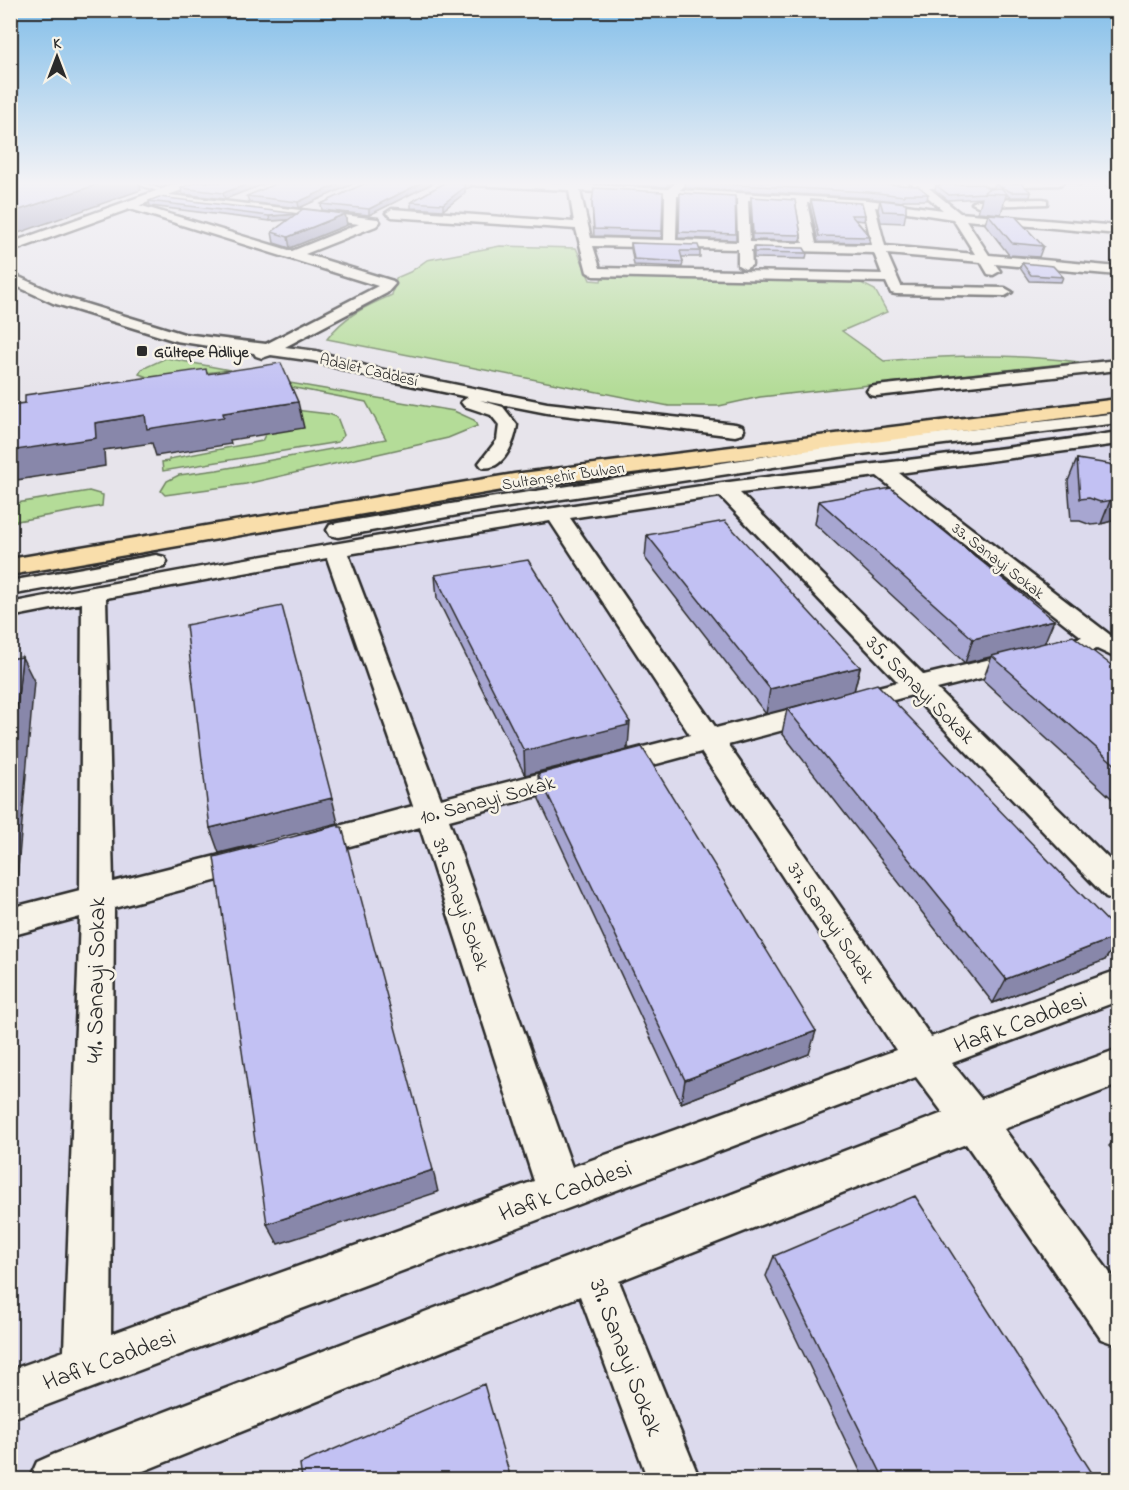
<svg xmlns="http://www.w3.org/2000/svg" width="1129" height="1490" viewBox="0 0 1129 1490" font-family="'Indie Flower',sans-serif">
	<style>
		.built { fill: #dcdaed }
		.green { fill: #b4dc98; stroke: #708462; stroke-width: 1.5 }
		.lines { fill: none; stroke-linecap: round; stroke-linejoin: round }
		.lane-casing { stroke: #2b2b2b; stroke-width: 4 }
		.street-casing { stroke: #2b2b2b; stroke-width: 5 }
		.secondary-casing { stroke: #2b2b2b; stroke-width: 5 }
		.highway-casing { stroke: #2b2b2b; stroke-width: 5 }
		.lane { fill: #f7f3e8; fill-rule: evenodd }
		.street { fill: #f7f3e8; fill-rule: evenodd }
		.secondary { fill: #f7f3e8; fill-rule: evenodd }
		.highway { fill: #f9deab; fill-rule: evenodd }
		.wall { fill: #a7a6d1; stroke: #2b2b2b; stroke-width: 1.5 }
		.shaded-wall { fill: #8887aa; stroke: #2b2b2b; stroke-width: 1.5 }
		.building { fill: #c2c1f3; stroke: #2b2b2b; stroke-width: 1.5 }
		.poi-dot { fill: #2b2b2b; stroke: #f7f3e8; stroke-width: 2 }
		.labels { text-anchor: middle; stroke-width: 5; stroke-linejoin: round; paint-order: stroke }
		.far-poi-label { font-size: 16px; font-weight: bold; fill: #2b2b2b; stroke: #f7f3e8; text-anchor: start }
		.far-street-label { font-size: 16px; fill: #2b2b2b; stroke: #f7f3e8 }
		.street-label { font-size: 20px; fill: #2b2b2b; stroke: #f7f3e8 }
		.near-street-label { font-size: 24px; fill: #2b2b2b; stroke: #f7f3e8 }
	</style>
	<rect width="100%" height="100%" fill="#e7e4eb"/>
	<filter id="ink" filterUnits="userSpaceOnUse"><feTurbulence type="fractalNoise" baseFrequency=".0167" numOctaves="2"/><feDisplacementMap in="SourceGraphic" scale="12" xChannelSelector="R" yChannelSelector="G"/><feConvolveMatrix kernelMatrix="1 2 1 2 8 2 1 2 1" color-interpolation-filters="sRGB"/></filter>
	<g filter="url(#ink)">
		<path class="built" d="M1118 430V1479L11 1480V602L323 544 867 461Z"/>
		<path class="green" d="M500 246 576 248 590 280 601 281 602 277 610 275 857 281 875 290 887 312 842 331 884 361C950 355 1014 353 1079 362L760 397 719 406H669L327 339C344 316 366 306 392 295L396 278 410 272 427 260Z
			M166 358 230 370 153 379 139 374 142 369Z
			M243 375 454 411 474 420 477 426 448 438 246 484 165 495 161 491 167 481 179 475 217 470 386 439 366 402 239 377Z
			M295 410 329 414 337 417 344 435 338 442 163 471 162 462 169 461V459L262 441 265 435Z
			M89 491 103 495 102 506 11 522V504Z"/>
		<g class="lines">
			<defs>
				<path id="lane" d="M131 182H139L161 189 158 191Z"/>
				<path id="street" d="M468 182H530L668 189 677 182H688L680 190 868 200 943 210 910 182H1064L1059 185 929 188 960 213 1118 226V234L966 220 989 255 1118 267V275L995 264 1000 271 993 275 988 274 981 262 887 254 901 286 1005 288 1012 292 1005 296 896 294 891 293 886 282 594 276 587 272 576 229 392 217 386 213 392 209 574 222 569 190 473 185ZM580 191 665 196 664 240 591 238ZM677 196 737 199 738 242 676 240ZM748 200 796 203 803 243 750 242ZM807 203 863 206 872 245 816 244ZM875 207 953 219 975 254 885 246ZM593 246 738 249V265L745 269 752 265 751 250 874 253 882 274 600 268Z
					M153 193 378 219 380 222 376 226 305 254 393 281 395 284 387 293 285 347 316 351 369 367 547 403 735 424 742 426 744 430 742 434 735 436 547 413 480 400 503 407 517 425C515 442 503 472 482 467L479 463 497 440 499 425 491 415 464 406 461 402 468 397 366 376 314 361 271 355 262 358 256 356 254 353 176 341 53 303 10 283V273L63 297 184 334 266 344 378 286 124 207 122 205 128 202 132 203 292 251 359 224 149 198 147 196Z
					M1043 199 1047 200V204L978 206 972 203 978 200Z
					M1118 360V370L876 396 870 395 867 391 870 387 876 386Z
					M1118 413V423L853 455 463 514 338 537 330 535 327 530 330 525 338 523 463 502 853 443Z
					M1118 432V444L899 473 1118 641V654L1112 656 1097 649 937 689 1118 868V901L1106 897 912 695 728 745 931 1037 1118 970V1001L952 1063 981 1099 1118 1049V1085L1004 1129 1118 1284V1345L1101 1339 966 1144 619 1281 700 1480H648L580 1296 121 1480H29L37 1462 55 1454 943 1113 916 1077 10 1419V1370L64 1351 80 917 10 936V908L80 890 82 603 10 617V603C246 557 484 517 722 483 854 465 985 453 1118 432ZM877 476 1082 637 924 675 740 493ZM720 496 898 682 716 728 570 518ZM550 521 690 735 441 799 348 554ZM327 558 413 806 298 837 293 845 298 853 309 857 420 827 534 1181 111 1334 114 908 263 868 268 859 263 850 252 847 113 882 106 598ZM701 752 896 1050 572 1167 449 820Z
					M156 555 164 557 167 562 164 567 10 595V581Z"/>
				<path id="secondary" d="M181 182H198L196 185 10 252V243Z"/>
				<path id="highway" d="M1118 399V411L514 488 10 575V559L514 474Z"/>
			</defs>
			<use href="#lane" class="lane-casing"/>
			<use href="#street" class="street-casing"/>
			<use href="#secondary" class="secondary-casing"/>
			<use href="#highway" class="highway-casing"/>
			<use href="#lane" class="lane"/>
			<use href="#street" class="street"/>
			<use href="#secondary" class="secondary"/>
			<use href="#highway" class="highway"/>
		</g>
		<path class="wall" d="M197 182H269L225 199 182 194 181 188Z
			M280 182H357L299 208 249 202 247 196Z
			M368 182H435L369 215 322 210 321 204Z
			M446 182H471V187L465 189V193L443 210 411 208V202Z
			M596 182H674L667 187 596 183Z
			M686 182 928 194 927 200H903V202L868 198 685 188Z
			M1069 182H1081L1080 186Z
			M1098 182H1119V192L1112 189Z
			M995 184 1031 192 1030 197H1010L1006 195 1001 214 978 212 982 198 948 200 935 190 936 185 990 189H994Z
			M663 192 662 238 594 236 592 202Z
			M680 193 736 234V240L678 238Z
			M751 197 801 235 800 241 752 240Z
			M811 200 865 215 864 221 856 220 870 237 869 243 818 242 810 205Z
			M880 200 906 212 904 223 881 222 878 210Z
			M149 201 297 214H345L347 225 290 248 274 243 272 232 288 220 270 221 150 206Z
			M988 214 1043 246 1039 257 1009 255 985 224Z
			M631 243 700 251V257H681L683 262 682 267 634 265 631 249Z
			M754 247 807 253 806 259 754 258Z
			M1022 263 1063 277 1061 282 1029 281 1020 268Z
			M1077 459 1119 469V519L1101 524 1091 525 1080 521H1071L1068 481Z
			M819 501 1044 643 1119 671V805L983 680 992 656 965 663 815 524Z
			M647 535 860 667 854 691 1119 933V939L1105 960 993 1003 782 733 787 709 816 701 766 714 645 558Z
			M435 575 628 747H627V750L525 775 437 598Z
			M1119 607V616L1115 614Z
			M538 774 809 1054 681 1103 539 799Z
			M1119 1135V1157L1109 1146Z
			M774 1256 1096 1479H864L766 1276Z"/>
		<path class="shaded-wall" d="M105 182H139L141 190 10 236V213Z
			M253 182H269L225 199 223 193Z
			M343 182H357L299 208 298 202Z
			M423 182H435L369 215V209Z
			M469 182H471V187L465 189V193L443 210V204L463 184Z
			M668 182H674L667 187Z
			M299 214 300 219 270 221 269 216Z
			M345 214 347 225 290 248 288 237Z
			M298 402 304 428 230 440 231 444 156 456 152 443 104 450 105 466 10 481V451L95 423 145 415 223 413Z
			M1119 499V519L1101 524 1110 501Z
			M1054 620 1044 644 965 663 973 639Z
			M22 657 34 681 15 904 10 907V776Z
			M860 667 854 691 766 714 770 689Z
			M630 722 628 747H627V750L525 775 524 751Z
			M332 798 338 823 219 853 210 828Z
			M10 927 17 936 10 1085Z
			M1119 936V939L1105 960 993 1003 1006 979Z
			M816 1031 809 1054 681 1103 685 1080Z
			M433 1170 438 1192 278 1244 267 1224Z"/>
		<path class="building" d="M10 182H105L10 213Z
			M197 182H253L223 193 181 188Z
			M280 182H343L298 202 247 196Z
			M368 182H423L369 209 321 204Z
			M446 182H469L463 184 465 187 443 204 411 202Z
			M686 182H853L918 186 928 194H904V196L869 192Z
			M1111 182H1119V185L1114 184Z
			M1021 183 1031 192H1011L995 184Z
			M982 184 990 189H988L983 193 949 195 936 185Z
			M594 188 663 192 662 231 594 229 592 202Z
			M1001 188 1007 194 983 193 988 189Z
			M680 193 735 196 736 234 679 232Z
			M159 197 299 214 269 216 149 201Z
			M751 197 795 200 801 235 753 234Z
			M811 200 862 203 865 215H851L870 237 819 236Z
			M880 200 906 203V212L883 211Z
			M303 209 345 214 288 237 272 232Z
			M988 214 1015 216 1043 246 1012 243Z
			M631 243 698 245 700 251H680L683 262 634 259Z
			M754 247 804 248 807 253 754 252Z
			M1022 263 1053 266 1063 277 1031 275Z
			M281 363 298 402 223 413 224 417 147 429 145 415 95 423 96 438 10 451V405L25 403V395L206 369 207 374Z
			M1077 459 1109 464 1119 469V499L1100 502 1089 498 1080 499Z
			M891 488 1054 620 973 639 819 501Z
			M725 521 860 667 770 689 647 535Z
			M528 560 630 722 627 723 628 725 524 751 435 575Z
			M282 606 332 798 210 828 186 625Z
			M1073 636 1119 671V768L992 656Z
			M22 657 10 776V659Z
			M877 684 1119 933V936L1006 979 787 709Z
			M642 747 816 1031 685 1080 538 774Z
			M339 825V827H342L433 1170 267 1224 214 857Z
			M915 1196 1096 1479H884L774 1256Z
			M484 1384 511 1479H302L300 1464Z"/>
	</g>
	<linearGradient id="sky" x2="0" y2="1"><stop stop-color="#82bee9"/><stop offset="0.47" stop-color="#f4f3f6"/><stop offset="1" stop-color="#f4f3f6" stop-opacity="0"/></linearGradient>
	<rect width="1129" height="390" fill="url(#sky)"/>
	<rect class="poi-dot" x="136" y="345" width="12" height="12" rx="3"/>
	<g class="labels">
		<g class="far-poi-label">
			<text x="154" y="357">Gültepe Adliye</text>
		</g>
		<g class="far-street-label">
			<text transform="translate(369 369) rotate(13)" y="6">Adalet Caddesi</text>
			<text transform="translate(563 475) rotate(-8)" y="6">Sultanşehir Bulvarı</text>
			<text transform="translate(999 560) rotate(38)" y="6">33. Sanayi Sokak</text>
		</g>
		<g class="street-label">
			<text transform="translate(921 689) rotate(45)" y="7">35. Sanayi Sokak</text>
			<text transform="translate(487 799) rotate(-15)" y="7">10. Sanayi Sokak</text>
			<text transform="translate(462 904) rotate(71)" y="7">39. Sanayi Sokak</text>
			<text transform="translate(832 922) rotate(56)" y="7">37. Sanayi Sokak</text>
		</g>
		<g class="near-street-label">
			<text transform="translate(95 980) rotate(-89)" y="8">41. Sanayi Sokak</text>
			<text transform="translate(1020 1022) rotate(-20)" y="8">Hafik Caddesi</text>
			<text transform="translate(565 1190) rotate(-20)" y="8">Hafik Caddesi</text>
			<text transform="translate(627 1357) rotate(69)" y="8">39. Sanayi Sokak</text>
			<text transform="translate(109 1359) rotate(-20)" y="8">Hafik Caddesi</text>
		</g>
	</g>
	<rect width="1129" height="1490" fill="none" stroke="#f7f3e8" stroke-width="36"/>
	<rect x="18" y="18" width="1093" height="1454" fill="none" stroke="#2b2b2b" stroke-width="2" filter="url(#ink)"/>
	<g transform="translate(57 57)" stroke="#f7f3e8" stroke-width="4.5" paint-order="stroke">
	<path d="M0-4.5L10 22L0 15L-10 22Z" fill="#2b2b2b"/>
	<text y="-9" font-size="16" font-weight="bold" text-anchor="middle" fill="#2b2b2b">K</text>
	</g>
</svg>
